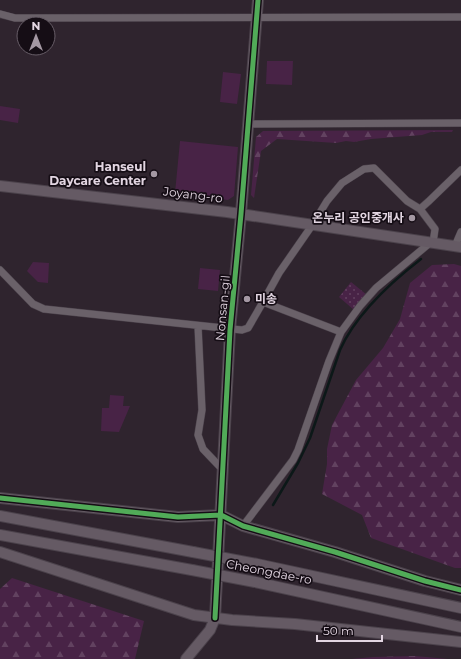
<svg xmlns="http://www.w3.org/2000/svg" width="461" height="659" viewBox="0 0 461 659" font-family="Montserrat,'Noto Sans KR',sans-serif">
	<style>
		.grass { fill: url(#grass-dots) }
		.forest { fill: url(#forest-firs) }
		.park { fill: #482346 }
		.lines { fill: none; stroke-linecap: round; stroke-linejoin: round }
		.stream { stroke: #0c1818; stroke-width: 2.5 }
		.street-casing { stroke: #4b424b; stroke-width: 8 }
		.secondary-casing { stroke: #4b424b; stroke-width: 12 }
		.street { stroke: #6a6169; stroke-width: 7 }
		.secondary { stroke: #655a64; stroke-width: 10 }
		.secondary-bridge-casing { stroke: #4b424b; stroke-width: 12; stroke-linecap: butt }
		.secondary-bridge { stroke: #655a64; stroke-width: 10 }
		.cycleway-casing { stroke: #150d15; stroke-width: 8 }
		.cycleway { stroke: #51ab58; stroke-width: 5 }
		.poi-dot { fill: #a498a3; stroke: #150d15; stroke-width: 1.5 }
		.labels { text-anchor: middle; stroke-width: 3.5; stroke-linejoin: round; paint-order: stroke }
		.poi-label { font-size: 12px; font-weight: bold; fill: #e3d6e2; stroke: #150d15; text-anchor: end }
		.street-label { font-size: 12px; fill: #e3d6e2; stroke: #150d15 }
	</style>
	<defs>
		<pattern id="grass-dots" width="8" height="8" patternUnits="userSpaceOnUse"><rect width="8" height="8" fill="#482346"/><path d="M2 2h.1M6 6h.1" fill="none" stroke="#624260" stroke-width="1.8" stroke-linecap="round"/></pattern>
		<pattern id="forest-firs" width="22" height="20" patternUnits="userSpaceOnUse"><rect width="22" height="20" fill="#482346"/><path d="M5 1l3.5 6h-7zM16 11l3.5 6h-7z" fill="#624260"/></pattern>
	</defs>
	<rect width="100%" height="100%" fill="#2f242e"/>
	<path class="grass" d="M351 282 367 295 354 310 339 297Z"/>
	<path class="forest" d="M453 130 452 132H431L422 135 371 139 354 142 346 141 336 143 277 139 261 151 254 198 251 195 256 137 263 131Z
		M454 264 461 266V568H455L371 538 362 515 322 494 327 464V449L332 425 356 380 383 348 400 319 410 283 432 265Z
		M12 578 144 621 135 659H0V589Z
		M415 656 448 659H352L373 657Z"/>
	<path class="park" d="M267 61H293L292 85 266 84Z
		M223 72 241 74 237 104 220 102Z
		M0 106 20 109 18 123 0 120Z
		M180 141 238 147 234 196 228 200 175 193Z
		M33 262 49 263 48 283 38 282 27 271Z
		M200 268 220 270 218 291 198 289Z
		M110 395 124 396 123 406H130L119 432 101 431 102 408H109Z"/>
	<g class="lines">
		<path class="stream" d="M273 505 298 463 310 438 340 350C356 314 390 283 421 259"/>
		<defs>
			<path id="street" d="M0 14 15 18H28L461 17
				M248 124 461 123
				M420 209 435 229 433 243
				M455 246 461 232
				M0 270 33 304 44 309 242 330 248 328 263 302 341 332
				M263 302 279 273 313 224 327 201 342 183 364 169 374 168 407 201 420 209 429 201 461 170
				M198 326 202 410 198 435 203 449 223 470
				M243 526 293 460 298 450 329 361 341 332 360 306 376 288 431 242"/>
			<path id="secondary" d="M0 186 227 212 461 247
				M0 498 178 517 221 515 243 526 335 552 425 581 461 590
				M0 516 193 552
				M0 535 192 570
				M0 552 194 615 232 620 295 624 461 642
				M257 564 461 608
				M255 582 461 627
				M186 659 210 630 215 618 230 330 241 214 258 0"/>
		</defs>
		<use href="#street" class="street-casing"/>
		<use href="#secondary" class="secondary-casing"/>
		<use href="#street" class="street"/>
		<use href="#secondary" class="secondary"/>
		<defs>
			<path id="secondary-bridge" d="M193 552 257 564
				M192 570 255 582"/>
		</defs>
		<use href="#secondary-bridge" class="secondary-bridge-casing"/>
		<use href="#secondary-bridge" class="secondary-bridge"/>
		<defs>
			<path id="cycleway" d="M0 498 178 517 221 515 243 526 335 552 425 581 461 590
				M215 618 230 330 241 214 258 0"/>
		</defs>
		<use href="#cycleway" class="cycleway-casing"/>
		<use href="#cycleway" class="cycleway"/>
	</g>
	<g class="poi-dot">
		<circle cx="154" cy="174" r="4"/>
		<circle cx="412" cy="218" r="4"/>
		<circle cx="247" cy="299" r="4"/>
	</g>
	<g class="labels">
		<g class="poi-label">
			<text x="146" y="171">Hanseul<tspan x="146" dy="14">Daycare Center</tspan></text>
			<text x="404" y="222">온누리 공인중개사</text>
			<text x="255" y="303" text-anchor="start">미송</text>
		</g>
		<g class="street-label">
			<text transform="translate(193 195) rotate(7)" y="4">Joyang-ro</text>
			<text transform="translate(223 308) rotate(-85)" y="4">Nonsan-gil</text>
			<text transform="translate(269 572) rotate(11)" y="4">Cheongdae-ro</text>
		</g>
	</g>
	<g transform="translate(36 36)"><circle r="19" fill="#150d15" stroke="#675d67"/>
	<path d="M0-3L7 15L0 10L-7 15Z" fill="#a498a3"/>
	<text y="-6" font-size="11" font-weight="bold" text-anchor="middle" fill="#e3d6e2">N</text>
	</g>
	<path d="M317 635v6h65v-6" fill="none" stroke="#e3d6e2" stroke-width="2"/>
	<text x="323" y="635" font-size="12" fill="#e3d6e2" stroke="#150d15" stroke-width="3" paint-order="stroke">50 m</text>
</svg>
